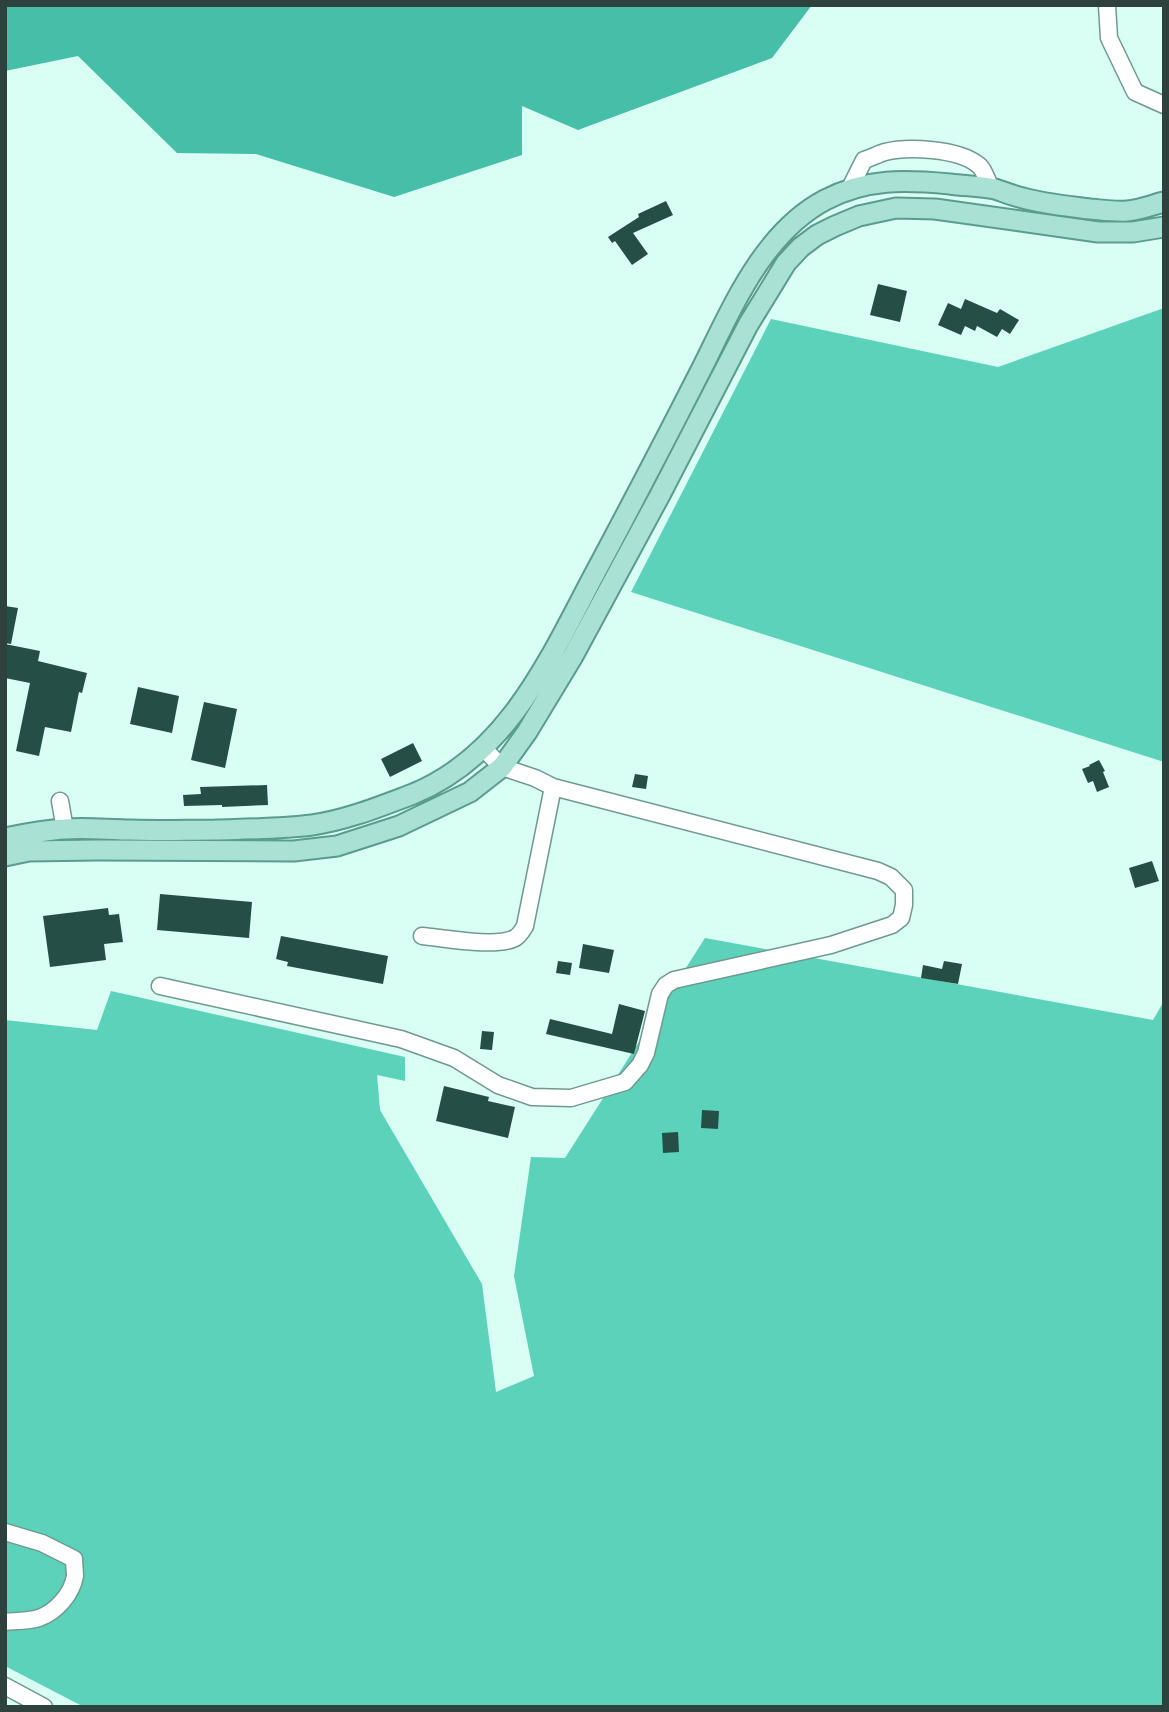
<svg xmlns="http://www.w3.org/2000/svg" width="1169" height="1712" viewBox="0 0 1169 1712" font-family="'Nunito Sans',sans-serif">
	<style>
		.forest { fill: #5dd2bb }
		.water { fill: #46bfa8 }
		.building { fill: #254f46 }
		.lines { fill: none; stroke-linecap: round; stroke-linejoin: round }
		.minor-casing { stroke: #6f9a90; stroke-width: 19 }
		.major-casing { stroke: #5a9c8e; stroke-width: 23 }
		.minor { stroke: #fff; stroke-width: 16 }
		.major { stroke: #aae1d5; stroke-width: 19 }
	</style>
	<rect width="100%" height="100%" fill="#d9fef4"/>
	<path class="forest" d="M1164 308V762L631 592 771 319 998 367Z
		M705 938 1153 1020 1164 1001V1707H84L5 1666V1020L97 1030 111 991 405 1057V1081L377 1075 380 1110 482 1284 496 1392 534 1376 514 1276 531 1157 565 1158Z"/>
	<path class="water" d="M5 5H812L772 58 578 130 522 106V155L394 197 256 154 177 153 78 56 5 71Z"/>
	<path class="building" d="M666 201 673 215 633 233 648 254 632 265 615 241 612 243 608 237 639 217 638 214Z
		M878 284 907 291 900 322 870 315Z
		M965 299 997 313 1000 309 1019 320 1010 334 1002 329 997 337 977 326 975 331 965 326 961 335 938 325 948 303 961 309Z
		M5 606 18 608 11 644 5 643Z
		M5 644 40 651 38 661 87 673 82 693 79 692 71 732 45 727 39 756 16 751 30 683 5 678Z
		M138 687 179 696 172 733 130 724Z
		M204 702 237 709 225 768 191 760Z
		M413 743 422 761 390 777 381 759Z
		M1099 760 1105 771 1103 772 1109 787 1097 792 1093 781 1088 783 1082 769 1090 766 1089 765Z
		M635 774 648 776 646 789 632 787Z
		M267 785 268 805 222 807V805L184 806 183 795 201 794 200 787Z
		M1152 861 1159 881 1135 888 1129 868Z
		M160 894 252 902 249 938 157 930Z
		M108 908 109 915 119 914 123 942 104 944 106 960 50 967 43 916Z
		M281 936 388 956 383 984 287 966 288 962 276 959Z
		M583 944 614 950 609 973 579 968Z
		M558 961 572 963 570 975 556 973Z
		M944 961 962 964 958 984 921 978 923 965 942 969Z
		M619 1004 645 1011 634 1054 546 1034 550 1019 612 1034Z
		M482 1031 494 1032 492 1050 480 1049Z
		M444 1086 489 1097 488 1101 515 1107 508 1138 436 1121Z
		M702 1110 719 1111 718 1129 701 1128Z
		M678 1132 679 1152 663 1153 662 1133Z"/>
	<g class="lines">
		<defs>
			<path id="minor" d="M1107 5 1109 38 1135 92 1164 105
				M849 190 864 160C871 158 878 154 885 152 908 146 958 149 977 164 984 168 987 181 991 188
				M60 801 65 829
				M422 936C444 938 496 948 515 938 520 935 522 931 525 926L553 787
				M160 986 401 1039 454 1058 498 1085 532 1097 571 1098 625 1082 640 1065 646 1053 660 994 666 985 674 980 831 945 892 925 901 918 904 905V890L891 877 878 871 553 787 535 778 502 767 483 748
				M5 1532 42 1543 74 1559C74 1565 75 1571 75 1576 72 1594 56 1612 39 1618 29 1621 16 1621 5 1622
				M5 1686 44 1707"/>
			<path id="major" d="M5 838C25 834 45 830 65 829 87 827 110 830 132 830 160 831 187 830 215 830 247 829 280 829 312 825 347 820 381 806 413 794 513 753 554 648 602 560 636 496 670 431 703 366 733 306 763 233 825 200 867 178 905 180 950 184 964 186 980 186 995 189 1004 192 1014 196 1023 198 1045 204 1067 206 1090 209 1102 210 1115 212 1127 211 1140 210 1152 205 1164 202
				M5 856 29 851 97 850 294 851 337 846 399 826 470 792 502 767 527 732 573 656 660 495 748 325 786 263 801 247 817 235 835 226 859 216 896 208 935 209 1098 232H1133L1164 227"/>
		</defs>
		<use href="#minor" class="minor-casing"/>
		<use href="#major" class="major-casing"/>
		<use href="#minor" class="minor"/>
		<use href="#major" class="major"/>
	</g>
	<rect width="1169" height="1712" fill="none" stroke="#2f413d" stroke-width="14"/>
</svg>
